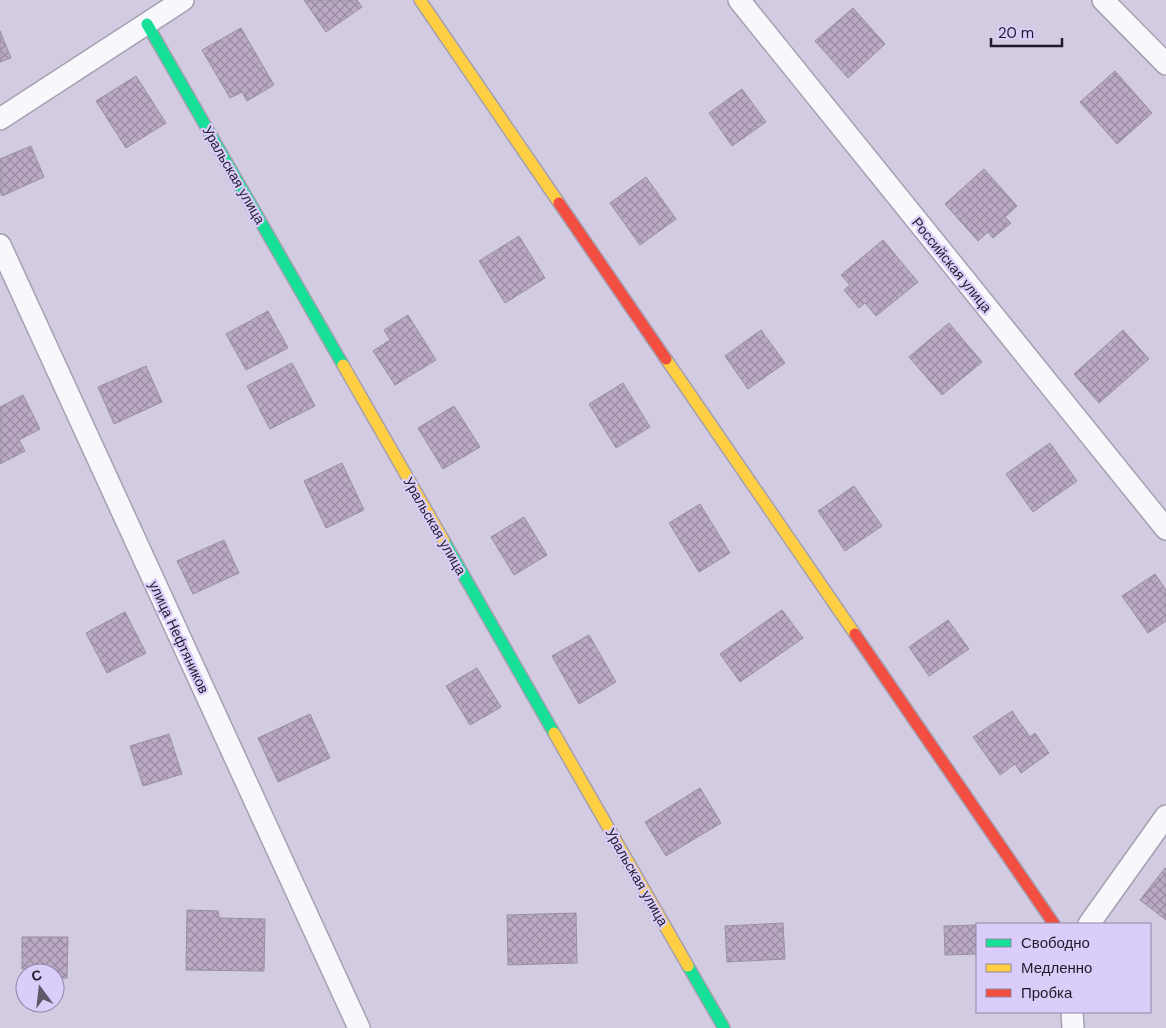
<svg xmlns="http://www.w3.org/2000/svg" width="1166" height="1028" viewBox="0 0 1166 1028" font-family="'DM Sans',sans-serif">
	<style>
		.building { fill: url(#building-cross-hatch); stroke: #9991a2 }
		.lines { fill: none; stroke-linecap: round; stroke-linejoin: round }
		.street-casing { stroke: #a5a0b1; stroke-width: 24 }
		.fast-casing { stroke: #a5a0b1; stroke-width: 14 }
		.slow-casing { stroke: #a5a0b1; stroke-width: 14 }
		.jam-casing { stroke: #a5a0b1; stroke-width: 14 }
		.street { stroke: #f8f7fb; stroke-width: 21 }
		.fast { stroke: #16e098; stroke-width: 11 }
		.slow { stroke: #ffcf43; stroke-width: 11 }
		.jam { stroke: #f24e42; stroke-width: 11 }
		.labels { text-anchor: middle; stroke-width: 4.5; stroke-linejoin: round; paint-order: stroke }
		.street-label { font-size: 14px; fill: #201b2a; stroke: #dbcdf9 }
	</style>
	<defs>
		<pattern id="building-cross-hatch" width="8" height="8" patternUnits="userSpaceOnUse" patternTransform="scale(1.25)"><rect width="8" height="8" fill="#bbaac5"/><path d="M0 0l8 8M0 8l8-8" fill="none" stroke="#988aa0"/></pattern>
	</defs>
	<rect width="100%" height="100%" fill="#d2cbe2"/>
	<path class="building" d="M304 0H357L362 7 326 32Z
		M853 8 885 44 848 78 815 41Z
		M241 28 274 85 247 101 242 92 230 98 202 50Z
		M0 31 11 58 0 62Z
		M1115 71 1152 113 1117 144 1080 102Z
		M136 76 166 123 126 148 96 101Z
		M742 89 766 122 732 146 709 113Z
		M31 146 44 177 2 196 0 192V159Z
		M984 169 1017 206 1005 217 1011 223 993 238 988 232 978 241 945 204Z
		M646 177 676 219 640 245 610 203Z
		M519 236 545 278 505 303 479 261Z
		M883 240 918 282 876 316 865 303 859 308 844 290 850 285 841 275Z
		M268 311 288 348 246 370 226 334Z
		M408 315 436 360 395 385 373 351 390 340 384 330Z
		M949 323 982 362 942 395 909 357Z
		M761 330 785 363 748 389 725 356Z
		M1123 330 1149 359 1099 403 1074 374Z
		M292 363 315 406 270 429 247 386Z
		M146 366 162 402 114 424 98 387Z
		M623 383 650 427 616 448 589 404Z
		M23 395 40 429 19 440 25 451 0 464V407Z
		M454 406 480 447 443 469 418 428Z
		M1050 443 1077 481 1033 512 1006 474Z
		M342 463 364 510 326 528 304 481Z
		M854 486 882 526 845 551 818 511Z
		M700 504 730 553 699 572 669 523Z
		M524 517 547 555 514 575 491 537Z
		M224 540 239 573 193 594 177 561Z
		M1155 574 1166 590V621L1148 633 1122 596Z
		M782 610 803 638 740 682 720 654Z
		M125 612 146 653 107 673 86 633Z
		M948 620 969 649 929 676 909 647Z
		M589 635 616 682 579 704 552 656Z
		M477 668 501 707 470 725 446 686Z
		M1012 711 1030 737 1035 733 1049 753 1021 773 1015 764 1000 775 973 737Z
		M310 714 330 758 278 782 258 738Z
		M169 734 182 774 143 786 130 746Z
		M700 788 721 823 666 856 645 822Z
		M1165 868 1166 869V920L1140 900Z
		M187 910 218 911 219 918 265 919 264 971 186 970Z
		M576 913 577 963 508 965 507 915Z
		M783 923 785 959 727 962 725 926Z
		M977 925V954L945 955 944 926Z
		M22 937H68L67 978H55V973H40V969H22Z"/>
	<g class="lines">
		<defs>
			<path id="street" d="M739 0 1166 529
				M1103 0 1166 64
				M0 119 183 0
				M0 245 359 1028
				M1089 924 1166 816
				M1072 1012 1073 1028"/>
			<path id="fast" d="M147 24 343 365
				M444 541 554 733
				M688 966 724 1028"/>
			<path id="slow" d="M420 0 559 203
				M666 359 855 634
				M343 365 444 541
				M554 733 688 966"/>
			<path id="jam" d="M559 203 666 359
				M855 634 1054 924"/>
		</defs>
		<use href="#street" class="street-casing"/>
		<use href="#fast" class="fast-casing"/>
		<use href="#slow" class="slow-casing"/>
		<use href="#jam" class="jam-casing"/>
		<use href="#street" class="street"/>
		<use href="#fast" class="fast"/>
		<use href="#slow" class="slow"/>
		<use href="#jam" class="jam"/>
	</g>
	<g class="labels">
		<g class="street-label">
			<text transform="translate(234 175) rotate(60)" y="5">Уральская улица</text>
			<text transform="translate(952 265) rotate(51)" y="5">Российская улица</text>
			<text transform="translate(435 526) rotate(60)" y="5">Уральская улица</text>
			<text transform="translate(179 637) rotate(65)" y="5">улица Нефтяников</text>
			<text transform="translate(637 877) rotate(60)" y="5">Уральская улица</text>
		</g>
	</g>
	<rect x="976" y="923" width="175" height="90" fill="#dbcdf9" stroke="#9086a6"/>
	<rect x="986" y="939" width="25" height="8" fill="#16e098" stroke="#9086a6"/>
	<text x="1021" y="948" font-size="15" fill="#201b2a">Свободно</text>
	<rect x="986" y="964" width="25" height="8" fill="#ffcf43" stroke="#9086a6"/>
	<text x="1021" y="973" font-size="15" fill="#201b2a">Медленно</text>
	<rect x="986" y="989" width="25" height="8" fill="#f24e42" stroke="#9086a6"/>
	<text x="1021" y="998" font-size="15" fill="#201b2a">Пробка</text>
	<g transform="translate(40 988) rotate(345)"><circle r="24" fill="#dbcdf9" stroke="#9086a6"/>
	<path d="M0-4L9 19L0 12L-9 19Z" fill="#5e596a"/>
	<text y="-8" font-size="14" font-weight="bold" text-anchor="middle" fill="#201b2a">С</text>
	</g>
	<path d="M991 38v8h71v-8" fill="none" stroke="#201b2a" stroke-width="2.5"/>
	<text x="998" y="38" font-size="15" fill="#201b2a" stroke="#dbcdf9" stroke-width="4" paint-order="stroke">20 m</text>
</svg>
